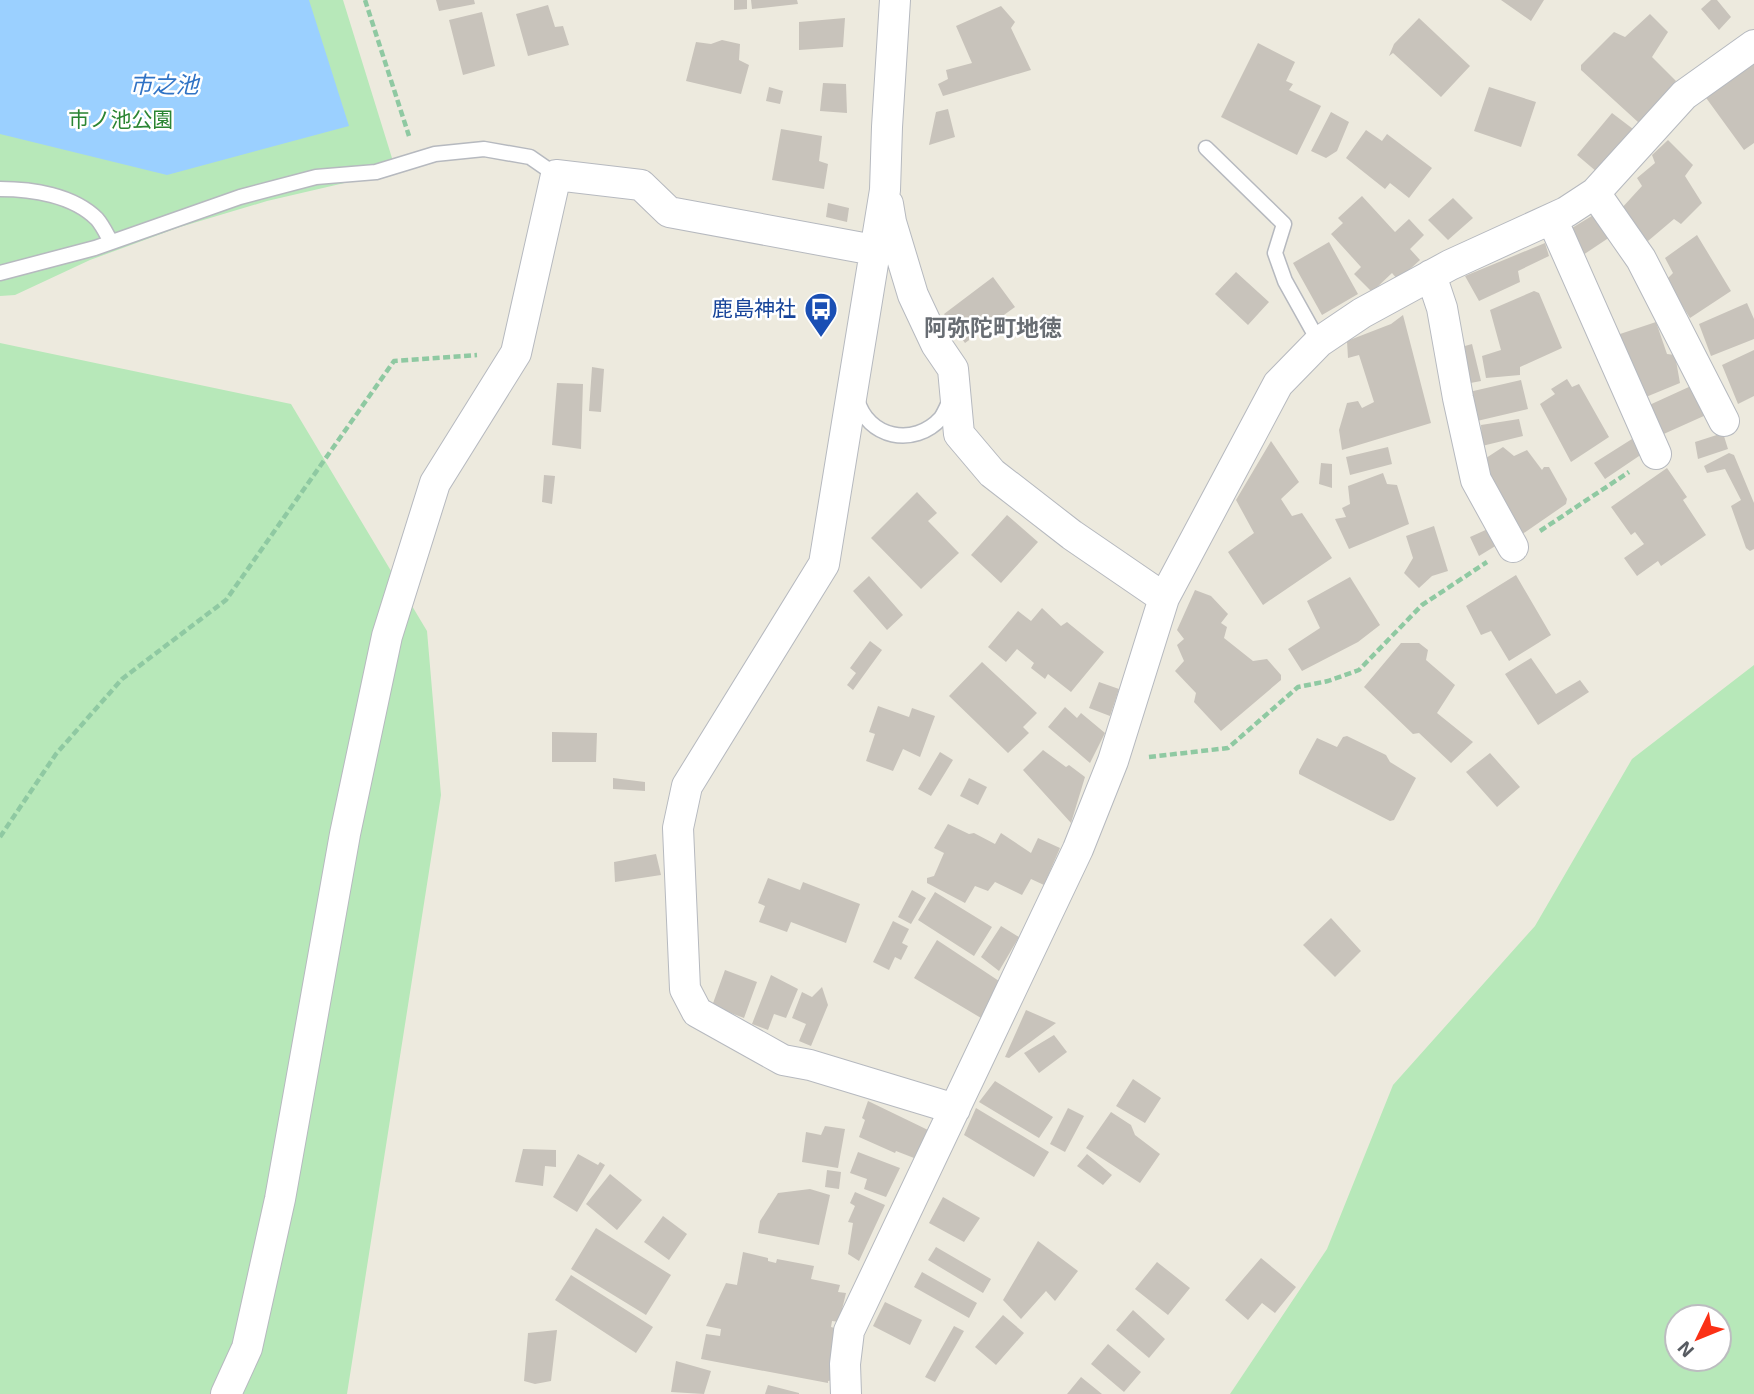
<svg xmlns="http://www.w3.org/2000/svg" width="1754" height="1394" viewBox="0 0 1754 1394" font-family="'Exo 2','Noto Sans JP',sans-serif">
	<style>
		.green { fill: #b7e8b9; fill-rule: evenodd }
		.water { fill: #9bd0ff }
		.building { fill: #c8c3bb }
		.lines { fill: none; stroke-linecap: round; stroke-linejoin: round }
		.service-casing { stroke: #b6b9bf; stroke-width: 17 }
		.minor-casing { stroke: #b6b9bf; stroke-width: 32 }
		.path { stroke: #8fc9a2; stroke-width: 4.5; stroke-dasharray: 7 3.5; stroke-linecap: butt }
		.service { stroke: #fff; stroke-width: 14 }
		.minor { stroke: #fff; stroke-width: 30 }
		.labels { text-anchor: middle; stroke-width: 5; stroke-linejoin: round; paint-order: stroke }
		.park-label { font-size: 21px; fill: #2b8533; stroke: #fff }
		.transit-label { font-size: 21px; fill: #164399; stroke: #fff; text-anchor: end }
		.water-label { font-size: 23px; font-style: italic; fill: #3073c5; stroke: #fff }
		.neighbourhood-label { font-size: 23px; font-weight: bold; fill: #686d73; stroke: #fff }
	</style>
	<rect width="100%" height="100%" fill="#edeade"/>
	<path class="green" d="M0 0H343L396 171 267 201 180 227 90 260 15 295 0 296Z
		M0 343 291 404 427 631 441 795 347 1394H0Z
		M1754 665V1394H1230L1327 1249 1393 1085 1535 926 1632 759ZM1677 1317H1719V1359H1677Z"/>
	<path class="water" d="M0 0H309L349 126 167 175 0 134Z"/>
	<path class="building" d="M436 0H474L475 4 439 11Z
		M734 0H747V9L734 10Z
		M751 0H797L798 4 752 9Z
		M1501 0H1544L1531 21Z
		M1711 0H1717L1731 17 1719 30 1701 9Z
		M548 5 555 27 563 26 569 45 528 56 516 14Z
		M1001 6 1015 22 1011 28 1031 70 943 96 938 84 948 79 946 70 972 63 956 26Z
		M482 12 495 66 463 75 449 20Z
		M1650 14 1668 32 1652 57 1676 81 1642 121 1638 122 1581 70V65L1614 32 1625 37Z
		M845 18 843 47 799 50V22Z
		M1419 18 1470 66 1441 97 1393 53 1389 56 1394 44Z
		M722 40 740 44 739 60 749 65 741 94 686 81 696 42 711 44Z
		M1258 43 1295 62 1286 81 1293 84 1289 90 1321 106 1297 155 1221 117Z
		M1754 59V143L1744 150 1704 95Z
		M823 83 846 84 847 113 820 111Z
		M769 87 783 91 780 104 766 101Z
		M1489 87 1536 102 1521 147 1474 131Z
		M948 109 955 137 929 145 936 112Z
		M1331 112 1349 122 1337 151 1326 158 1311 151Z
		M1612 113 1633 129 1597 172 1577 155Z
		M781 129 822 136 819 161 828 164 824 189 772 180Z
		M1366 130 1382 141 1387 134 1432 168 1409 198 1390 183 1385 189 1346 158Z
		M1668 140 1693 165 1685 176 1702 203 1681 224 1674 219 1648 241 1620 210 1642 186 1637 178 1655 163 1652 155Z
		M1362 196 1395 232 1409 219 1424 235 1410 249 1420 260 1398 280 1392 273 1372 292 1354 274 1361 267 1331 234 1343 223 1338 218Z
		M1453 198 1473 218 1448 240 1428 220Z
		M828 203 849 208 847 222 826 217Z
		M1595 214 1610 237 1577 259 1572 228Z
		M1697 235 1731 291 1690 318 1666 280 1673 273 1665 258Z
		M1329 242 1358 294 1322 315 1293 263Z
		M1545 243 1549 256 1518 271 1520 282 1479 301 1465 276Z
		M1236 272 1269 302 1248 325 1215 294Z
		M993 277 1015 307 965 343 944 314Z
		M1534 291 1539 293 1562 348 1520 367V375L1486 378 1482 356 1501 350 1490 310Z
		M1747 303 1754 319V339L1711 356 1699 324Z
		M1403 315 1431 423 1342 450 1339 430 1347 403 1358 401 1362 408 1374 402 1359 355 1348 358 1347 341 1391 324Z
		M1656 322 1667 354 1675 355 1680 383 1641 399 1617 335Z
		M1472 344 1481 381 1460 385 1454 349Z
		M1754 350V396L1738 404 1722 365Z
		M592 367 604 369 601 412 589 411Z
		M1567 379 1572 387 1579 384 1609 437 1571 462 1540 404 1555 394 1551 389Z
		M1521 380 1528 409 1477 421 1469 392Z
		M557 383 583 384 581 449 552 445Z
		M1691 386 1706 415 1657 437 1645 407Z
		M1519 419 1523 436 1482 446 1481 425Z
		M1723 433 1728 449 1698 459 1695 442Z
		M1632 439 1642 454 1605 479 1594 463Z
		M1271 441 1299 482 1281 499 1292 516 1302 513 1332 558 1263 605 1228 552 1254 533 1236 500Z
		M1388 447 1392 464 1350 475 1346 457Z
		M1503 447 1514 456 1527 450 1542 470 1544 467H1549L1567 499 1566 504 1518 537 1483 460Z
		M1729 453 1734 455 1754 503V549L1750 551 1746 548 1731 506 1741 500 1725 469 1707 473 1704 466Z
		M1321 463 1332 464V488L1319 484Z
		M1667 468 1687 497 1683 500 1706 535 1661 566 1658 561 1637 576 1624 558 1644 544 1635 532 1631 535 1611 507Z
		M1383 473 1387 484 1397 485 1409 524 1349 549 1335 519 1346 517 1342 508 1350 504 1348 486Z
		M544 475 555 476 552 504 542 502Z
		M917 492 937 513 928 521 959 553 921 589 871 538Z
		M1007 515 1038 542 1001 583 971 555Z
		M1434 526 1448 571 1432 576 1419 588 1404 573 1413 558 1406 536Z
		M1490 528 1497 545 1479 556 1470 537Z
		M1516 575 1551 635 1509 661 1491 631 1481 635 1466 606Z
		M869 576 903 615 887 630 853 591Z
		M1350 577 1380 625 1358 642 1302 671 1288 649 1320 628 1307 601Z
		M1195 590 1211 596 1228 614 1221 623 1227 627 1224 638 1253 661 1267 659 1281 675V680L1221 731 1194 702 1196 693 1175 671 1184 661 1177 645 1184 639 1177 630Z
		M1042 608 1061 626 1067 622 1104 652 1071 692 1048 674 1045 679 1031 668 1034 663 1017 649 1006 662 988 647 1018 611 1031 621Z
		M870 641 882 650 853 690 847 685 856 673 850 668Z
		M1401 643H1419L1428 650 1426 660 1455 685 1437 713 1473 742 1451 763 1419 733 1413 734 1364 687Z
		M1531 658 1556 694 1580 680 1589 692 1538 725 1505 674Z
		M982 662 1037 713 1023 727 1029 733 1008 753 949 696Z
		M1099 682 1119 689 1110 716 1089 708Z
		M878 706 909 717 912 708 935 716 920 757 903 749 893 771 866 761 875 734 869 732Z
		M1065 707 1077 718 1081 713 1105 733 1090 763 1048 727Z
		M552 732 597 733 596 762H552Z
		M1347 736 1386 755 1390 762 1416 778 1394 820 1390 821 1299 774V771L1317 738 1337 747 1343 737Z
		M1043 750 1066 767 1069 765 1085 777 1071 823 1023 770Z
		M940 752 953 760 931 796 918 789Z
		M1490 753 1520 787 1497 807 1466 772Z
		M613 778 645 782V791L613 789Z
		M969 778 987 787 978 805 960 796Z
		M948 824 969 834 974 833 995 844 1001 833 1031 853 1038 838 1060 848 1044 885 1031 879 1022 895 995 882 988 891 975 886 965 903 927 883V878L934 876 944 853 934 848Z
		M656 854 661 875 615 882 614 862Z
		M768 878 800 890 803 882 860 904 846 943 791 922 787 932 759 922 765 906 758 903Z
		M912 890 926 898 911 924 898 917Z
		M935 892 992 927 974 956 918 920Z
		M1331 918 1361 951 1335 977 1303 945Z
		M893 921 909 929 902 943 908 946 901 960 895 957 889 970 873 962Z
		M1001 926 1019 937 999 971 981 957Z
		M937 940 999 981 981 1018 914 978Z
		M725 970 757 982 744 1018 712 1006Z
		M771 975 798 989 786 1018 774 1014 768 1030 752 1024Z
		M822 987 828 1005 811 1046 799 1041 806 1024 792 1018 802 992 812 997Z
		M1026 1010 1056 1023 1009 1058 1005 1057Z
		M1054 1035 1067 1052 1039 1073 1024 1053Z
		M1133 1079 1161 1098 1145 1123 1116 1106Z
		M995 1081 1053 1117 1039 1138 979 1102Z
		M868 1101 928 1130 914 1158 896 1151 895 1153 859 1137 865 1120 862 1118Z
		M976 1108 1049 1152 1034 1177 964 1135Z
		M1068 1108 1084 1116 1065 1152 1050 1144Z
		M1111 1112 1131 1125 1135 1135 1160 1154 1140 1183 1086 1148Z
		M825 1126 845 1129 838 1168 802 1162 806 1132 821 1135Z
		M523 1149 556 1150V1167L545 1166 543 1186 515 1182Z
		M858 1152 900 1168 886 1197 864 1189 867 1179 850 1173Z
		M578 1154 598 1165 600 1162 605 1165 577 1212 553 1197Z
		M1087 1154 1112 1175 1103 1185 1077 1166Z
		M827 1170 841 1172 839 1189 825 1187Z
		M610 1174 642 1200 617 1230 586 1204Z
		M810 1189 830 1195 819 1245 758 1233 760 1221 778 1193Z
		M855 1192 885 1205 859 1261 848 1254 853 1223 848 1222 855 1206 850 1203Z
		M943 1197 980 1218 964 1242 929 1223Z
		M663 1216 687 1234 669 1260 644 1242Z
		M596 1228 671 1275 646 1315 571 1269Z
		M1038 1241 1078 1271 1055 1301 1046 1291 1021 1319 1003 1300Z
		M936 1247 991 1279 983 1293 928 1260Z
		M743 1252 768 1258V1261L776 1263 777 1259 814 1266 811 1279 840 1285 838 1292 846 1293 839 1322 832 1321 831 1327 838 1329 833 1380 828 1381V1383L701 1359 706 1334 720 1336 721 1329 706 1326 726 1283 737 1285Z
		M1261 1258 1296 1287 1275 1313 1262 1303 1248 1320 1225 1300Z
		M1157 1262 1190 1288 1168 1315 1135 1289Z
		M922 1272 977 1303 969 1318 914 1287Z
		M571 1275 653 1327 636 1353 555 1300Z
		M885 1302 922 1320 910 1345 873 1326Z
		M1133 1310 1165 1339 1149 1358 1116 1330Z
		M1003 1315 1024 1333 996 1365 975 1347Z
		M954 1326 964 1331 935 1382 925 1377Z
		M557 1330 551 1381 535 1384 524 1381 528 1333Z
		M1108 1344 1141 1372 1124 1392 1091 1364Z
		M676 1361 711 1371 704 1394 671 1392Z
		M1081 1377 1102 1394H1067Z
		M768 1385 799 1393V1394H765Z"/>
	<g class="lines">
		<defs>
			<path id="service" d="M1206 148 1284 224 1275 253 1285 281 1319 342
				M0 189C32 189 73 195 97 219 103 226 107 235 111 242
				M0 273 95 248 240 197 316 177 376 172 435 154 484 149 530 157 556 175
				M857 399C867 438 914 448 941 418 945 412 948 404 951 398"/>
			<path id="minor" d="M895 0 887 127 885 190 824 564 687 786 678 828 685 989 697 1012 783 1060 810 1065 955 1109
				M1595 193 1641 259 1724 421
				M888 204 891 222 913 295 936 344 953 369 959 434 992 473 1072 535 1164 598
				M1552 219 1656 454
				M1431 275 1442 308 1458 398 1476 480 1513 547
				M226 1394 247 1348 280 1199 345 834 387 636 435 483 516 353 556 175 641 185 669 212 874 250
				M846 1394 845 1364 849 1331 1078 849 1113 761 1164 598 1278 384 1319 342 1362 313 1450 265 1566 212 1595 193 1684 95 1754 45"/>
		</defs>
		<use href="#service" class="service-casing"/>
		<use href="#minor" class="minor-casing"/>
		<path class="path" d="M365 0 409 136
			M1540 531 1629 472
			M1149 757 1228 748 1298 687 1328 681 1359 670 1422 605 1487 562
			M0 837 56 754 122 679 226 600 394 361 477 355"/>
		<use href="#service" class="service"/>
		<use href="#minor" class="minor"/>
	</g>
	<defs>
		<symbol id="bus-pin" viewBox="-11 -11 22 30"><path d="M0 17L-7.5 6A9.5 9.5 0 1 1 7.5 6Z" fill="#1a4fb4" stroke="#fff"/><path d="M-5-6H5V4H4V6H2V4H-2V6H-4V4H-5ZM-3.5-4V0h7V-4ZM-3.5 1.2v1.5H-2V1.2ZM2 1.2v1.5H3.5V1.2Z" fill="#fff"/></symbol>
	</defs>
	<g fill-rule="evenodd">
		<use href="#bus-pin" x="802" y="290" width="38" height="52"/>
	</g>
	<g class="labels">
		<g class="park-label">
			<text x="121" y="127">市ノ池公園</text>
		</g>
		<g class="transit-label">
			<text x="796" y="316">鹿島神社</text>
		</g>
		<g class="water-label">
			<text x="164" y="93">市之池</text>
		</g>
		<g class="neighbourhood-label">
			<text x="993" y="336">阿弥陀町地徳</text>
		</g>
	</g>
	<g transform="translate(1698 1338) rotate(227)"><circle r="33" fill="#ffffff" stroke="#bcbdc0" stroke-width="2"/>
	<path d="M0-5L12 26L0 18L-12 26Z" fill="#fb3015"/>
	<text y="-10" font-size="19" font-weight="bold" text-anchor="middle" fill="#575b61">N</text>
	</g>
</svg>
